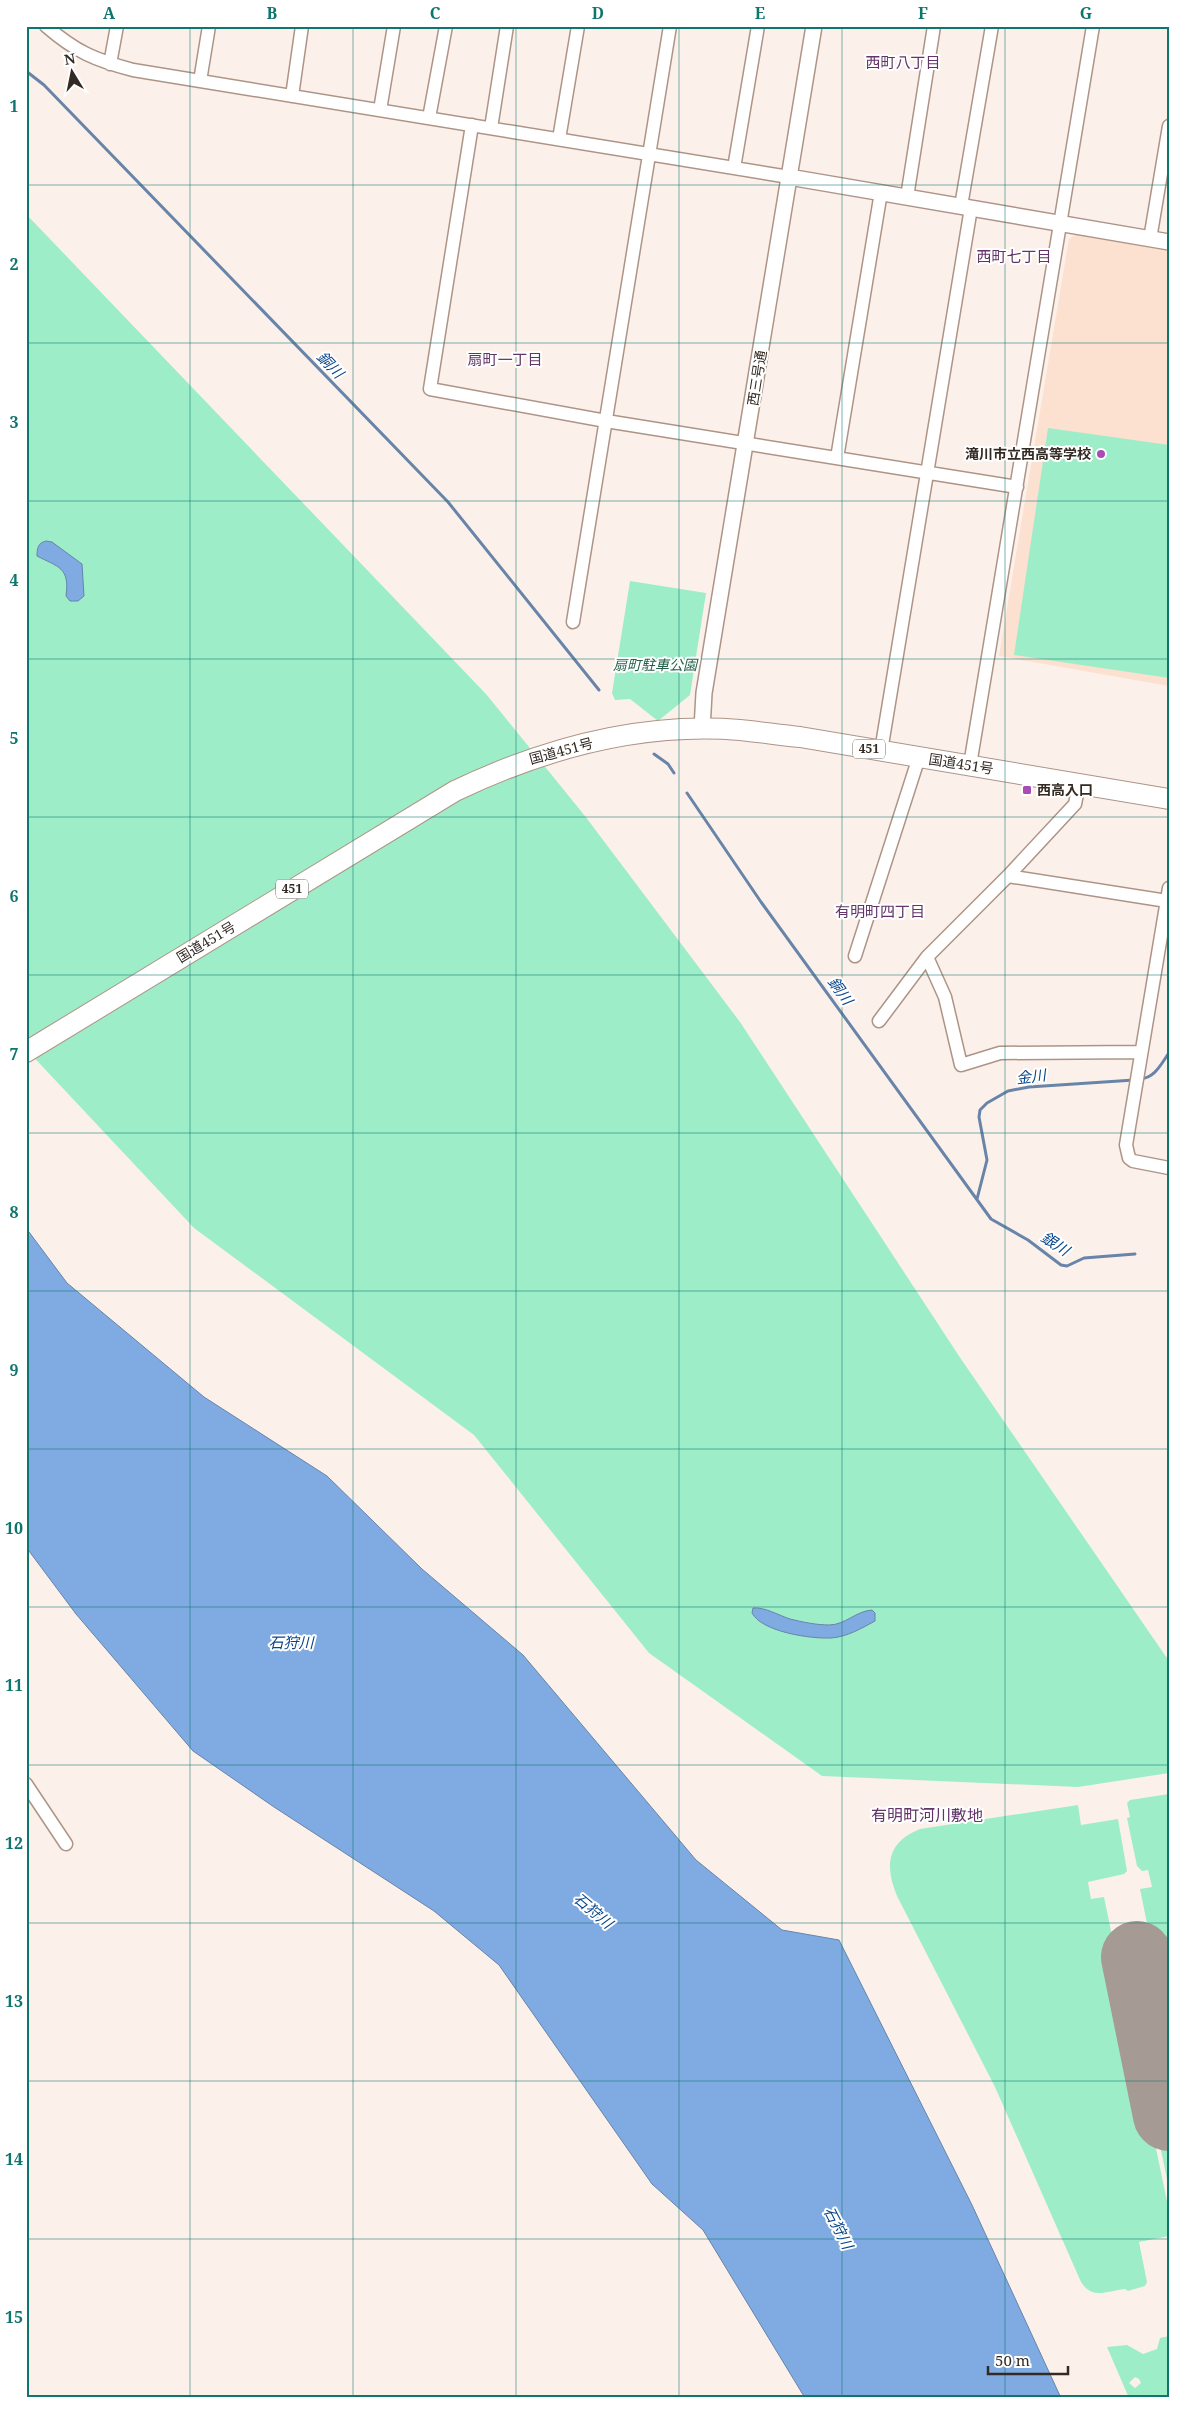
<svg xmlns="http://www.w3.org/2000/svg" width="1195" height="2424" viewBox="0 0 1195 2424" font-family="'Noto Serif','Noto Sans JP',serif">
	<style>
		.built { fill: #fce0d0 }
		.green { fill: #9eedc9; fill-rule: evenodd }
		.water { fill: #7fabe2; stroke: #6884a9 }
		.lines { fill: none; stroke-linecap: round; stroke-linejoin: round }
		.stream { stroke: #6884a9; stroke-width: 3 }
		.runway { stroke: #a69b94; stroke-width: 72 }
		.minor-casing { stroke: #ad9486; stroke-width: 15 }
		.tertiary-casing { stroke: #ad9486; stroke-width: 18 }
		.trunk-casing { stroke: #ad9486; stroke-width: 22 }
		.minor { stroke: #fff; stroke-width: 12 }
		.tertiary { stroke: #fff; stroke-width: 15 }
		.trunk { stroke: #fff; stroke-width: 20 }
		.grid { fill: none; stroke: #0f766e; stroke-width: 1; stroke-opacity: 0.55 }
		.poi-dot { fill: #a94cb6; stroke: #fff; stroke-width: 2 }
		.labels { text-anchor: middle; stroke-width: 4; stroke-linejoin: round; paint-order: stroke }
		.shield { fill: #fff; stroke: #716a66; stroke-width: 1 }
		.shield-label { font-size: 12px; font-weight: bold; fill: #342a24 }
		.street-label { font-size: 14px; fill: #342a24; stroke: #fff }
		.poi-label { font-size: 14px; font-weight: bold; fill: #342a24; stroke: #fff; text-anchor: end }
		.park-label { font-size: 14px; font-style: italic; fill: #246048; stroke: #fff }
		.neighbourhood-label { font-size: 15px; fill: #623468; stroke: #fff }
		.water-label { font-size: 15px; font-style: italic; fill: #0b4789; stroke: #fff }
		.quarter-label { font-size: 16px; fill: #623468; stroke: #fff }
		.neatline { fill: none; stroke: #0f766e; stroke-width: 2 }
		.grid-label { font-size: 16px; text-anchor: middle; font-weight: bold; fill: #0f766e }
	</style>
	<rect width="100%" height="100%" fill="#fcf1ea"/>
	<path class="built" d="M1076 234 1169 251V686L999 656 1069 239Z"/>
	<path class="green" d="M26 214 486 694 585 816 740 1022 961 1359 1169 1661V1773L1078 1787 822 1776 649 1653 474 1435 194 1228 26 1049Z
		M1048 428 1169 445V678L1014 655Z
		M630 581 706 593 690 695 658 721 630 699 615 700 612 693Z
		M1169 1794V2032L1140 1889 1152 1887 1148 1870 1142 1871 1137 1866 1127 1818 1130 1817 1127 1803 1130 1800Z
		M1078 1805 1081 1825 1118 1819 1127 1871 1124 1874 1088 1882 1091 1899 1104 1897 1169 2211V2236L1139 2242 1147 2282 1145 2286 1128 2291 1125 2289C1107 2291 1092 2300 1081 2282L995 2087 898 1898C885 1868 885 1843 920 1829Z
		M1129 1932 1144 1942 1169 2058V2189L1119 1947Z
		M1169 2336V2398H1129L1107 2347 1127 2345 1143 2354 1157 2349 1160 2338ZM1135 2377 1139 2379 1141 2383 1135 2388 1129 2383Z"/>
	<path class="water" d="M46 541 52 542 82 564 84 596 78 601H70L66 596C70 567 58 567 37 556 37 548 38 543 46 541Z
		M26 1228 67 1283 204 1397 327 1476 422 1569 523 1655 696 1860 782 1930 839 1940 972 2205 1061 2398H805L703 2230 652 2184 499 1965 434 1911 274 1807 193 1751 76 1614 26 1547Z
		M753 1608C765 1607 778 1615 790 1619 802 1622 817 1625 829 1625 845 1625 856 1611 872 1610L875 1613V1621C862 1628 847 1637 831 1638 811 1639 762 1632 752 1613Z"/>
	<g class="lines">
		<path class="stream" d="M26 71 44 85 448 502 599 690
			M654 754 668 764 674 773
			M687 793 761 902 991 1219 1028 1240 1061 1265 1067 1266 1084 1258 1135 1254
			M1140 1079C1155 1078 1161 1064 1169 1053
			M977 1199 987 1160 979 1117 980 1110 987 1103 1008 1091 1029 1087 1134 1080"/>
		<path class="runway" d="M1137 1957 1169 2115"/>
		<defs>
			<path id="minor" d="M46 26C76 52 95 60 133 70L789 177
				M110 64 117 26
				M200 81 209 26
				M292 96 302 26
				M380 110 394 26
				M429 118 446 26
				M472 125 430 389 606 421 1017 487
				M491 128 507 26
				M559 139 578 26
				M734 168 758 26
				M907 197 934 26
				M961 206 992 26
				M1150 239 1169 126
				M837 458 881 192
				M573 622 670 26
				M881 751 971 208
				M970 765 1093 26
				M1008 876 1167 901
				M1169 888 1126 1145 1129 1158 1133 1161 1169 1168
				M855 956 919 757
				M927 957 945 997 961 1065 1000 1053 1140 1052
				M879 1021 927 957 1008 876 1075 804 1079 784
				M26 1784 66 1844"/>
			<path id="tertiary" d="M789 177 1169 242
				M702 729 704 693 814 26"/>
			<path id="trunk" d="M26 1052 455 791C543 749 641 722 740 730 760 732 780 735 800 737L1169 799"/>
		</defs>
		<use href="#minor" class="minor-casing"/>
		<use href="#tertiary" class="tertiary-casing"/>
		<use href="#trunk" class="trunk-casing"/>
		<use href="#minor" class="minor"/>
		<use href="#tertiary" class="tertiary"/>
		<use href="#trunk" class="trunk"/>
	</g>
	<path class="grid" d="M190 26V2398M353 26V2398M516 26V2398M679 26V2398M842 26V2398M1005 26V2398M26 185H1169M26 343H1169M26 501H1169M26 659H1169M26 817H1169M26 975H1169M26 1133H1169M26 1291H1169M26 1449H1169M26 1607H1169M26 1765H1169M26 1923H1169M26 2081H1169M26 2239H1169"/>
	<g class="poi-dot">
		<circle cx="1101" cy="454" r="5"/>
		<rect x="1022" y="785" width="10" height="10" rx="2.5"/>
	</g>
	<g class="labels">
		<g class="shield">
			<rect x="853" y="739.5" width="32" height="19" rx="4"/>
			<rect x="276" y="879.5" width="32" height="19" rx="4"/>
		</g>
		<g class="shield-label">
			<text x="869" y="753">451</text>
			<text x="292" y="893">451</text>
		</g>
		<g class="street-label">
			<text transform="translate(757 378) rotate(-81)" y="5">西三号通</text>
			<text transform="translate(561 751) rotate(-15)" y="5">国道451号</text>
			<text transform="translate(961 764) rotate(9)" y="5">国道451号</text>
			<text transform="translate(206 942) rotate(-31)" y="5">国道451号</text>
		</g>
		<g class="poi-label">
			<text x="1091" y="459">滝川市立西高等学校</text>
			<text x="1037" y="795" text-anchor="start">西高入口</text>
		</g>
		<g class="park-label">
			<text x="655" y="670">扇町駐車公園</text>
		</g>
		<g class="neighbourhood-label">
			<text x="903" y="68">西町八丁目</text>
			<text x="1014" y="262">西町七丁目</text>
			<text x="505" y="365">扇町一丁目</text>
			<text x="880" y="917">有明町四丁目</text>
		</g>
		<g class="water-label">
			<text transform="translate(330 365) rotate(46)" y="5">銅川</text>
			<text transform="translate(840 991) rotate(54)" y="5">銅川</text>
			<text transform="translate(1031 1077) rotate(-7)" y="5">金川</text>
			<text transform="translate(1055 1244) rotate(33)" y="5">銀川</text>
			<text x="291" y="1648">石狩川</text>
			<text transform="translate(593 1911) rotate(40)" y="5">石狩川</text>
			<text transform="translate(838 2228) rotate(63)" y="5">石狩川</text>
		</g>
		<g class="quarter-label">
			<text x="927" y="1821">有明町河川敷地</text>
		</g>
	</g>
	<rect width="1195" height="2424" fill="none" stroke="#ffffff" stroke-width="55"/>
	<g transform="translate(72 72) rotate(350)" stroke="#ffffff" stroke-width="4" paint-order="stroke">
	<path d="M0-4L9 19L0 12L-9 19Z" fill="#342a24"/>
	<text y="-8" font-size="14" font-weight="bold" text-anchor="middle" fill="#342a24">N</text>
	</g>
	<path d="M988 2366v8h80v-8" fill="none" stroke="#342a24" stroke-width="2.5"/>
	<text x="995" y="2366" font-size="15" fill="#342a24" stroke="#ffffff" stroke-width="4" paint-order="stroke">50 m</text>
	<rect x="28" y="28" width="1140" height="2368" class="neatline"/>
	<g class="grid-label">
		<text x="109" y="19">A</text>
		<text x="272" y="19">B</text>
		<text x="435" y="19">C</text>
		<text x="598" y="19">D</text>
		<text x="760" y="19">E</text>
		<text x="923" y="19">F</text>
		<text x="1086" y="19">G</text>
		<text x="14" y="112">1</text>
		<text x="14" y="270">2</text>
		<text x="14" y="428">3</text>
		<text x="14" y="586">4</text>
		<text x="14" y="744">5</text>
		<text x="14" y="902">6</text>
		<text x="14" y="1060">7</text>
		<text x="14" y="1218">8</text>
		<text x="14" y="1376">9</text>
		<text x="14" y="1534">10</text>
		<text x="14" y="1691">11</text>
		<text x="14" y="1849">12</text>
		<text x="14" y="2007">13</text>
		<text x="14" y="2165">14</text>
		<text x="14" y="2323">15</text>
	</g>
</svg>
